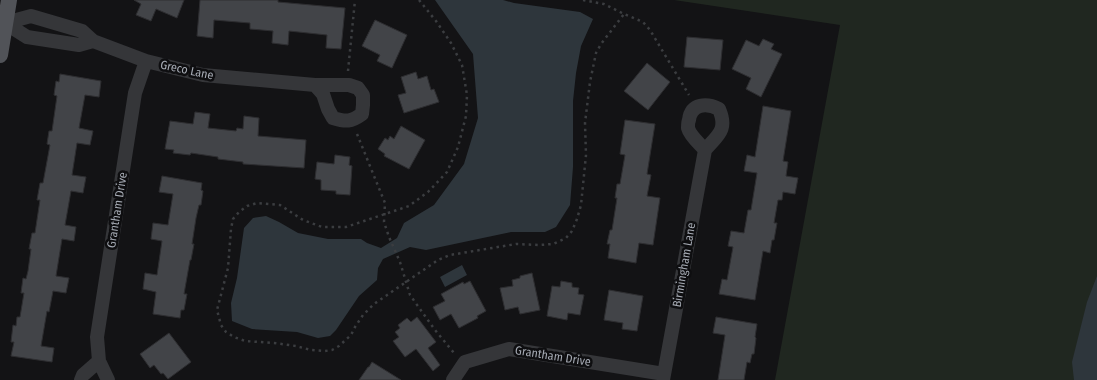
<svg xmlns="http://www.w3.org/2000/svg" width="1097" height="380" viewBox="0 0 1097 380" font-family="'Fira Sans Condensed',sans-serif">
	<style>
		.green { fill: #202720 }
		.water { fill: #2e363c }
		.building { fill: #424448; stroke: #2e2e31 }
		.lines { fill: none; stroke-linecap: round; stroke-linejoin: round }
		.path { stroke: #3b3d40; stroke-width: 2.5; stroke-dasharray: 2.5 4; stroke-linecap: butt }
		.minor { stroke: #353639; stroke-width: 14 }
		.major { stroke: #515358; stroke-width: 16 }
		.labels { text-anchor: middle; stroke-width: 5; stroke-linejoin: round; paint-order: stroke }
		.street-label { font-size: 12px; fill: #a6abb4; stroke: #0e0e10 }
	</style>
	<rect width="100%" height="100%" fill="#131315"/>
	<path class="green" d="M674 0H1097V380H775L840 25Z"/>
	<path class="water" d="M435 0H503L514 3 580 12 593 19 581 46 576 73 573 101V167L570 205 556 227 545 232H511L426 250 410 247 383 259 378 268 377 280 359 296 336 330 330 336 318 338 297 332 252 329 232 321 231 303 237 278 244 228 253 218 266 216 279 222 298 233 328 239H361L367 243 381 248 397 238 404 223 434 205 464 164 478 118 473 54Z
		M462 265 467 275 445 287 440 277Z
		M1097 276V380H1074L1072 362 1087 302Z"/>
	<path class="building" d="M134 0H184L177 18 156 9 151 21 136 15 141 4Z
		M200 0H278V2L345 8 341 49 326 48 327 35 289 31 288 45 272 43 273 31 250 29V23L214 20 213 38 197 36Z
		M375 20 407 35 392 68 377 61 380 55 362 46Z
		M687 37 723 40 720 70 684 67Z
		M763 39 774 44 771 49 782 54 761 97 746 89 751 78 732 69 746 40 759 46Z
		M647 63 670 82 648 110 624 91Z
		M416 72 418 79 427 76 431 90 434 89 439 102 404 113 398 95 406 93 401 77Z
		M60 74 101 81 99 97 85 95 79 128 93 131 90 145 77 143 72 175 86 177 83 193 71 191 65 225 76 227 74 241 62 239 56 276 69 278 66 293 53 291 49 312 47 311 41 346 54 348 52 362 11 356 14 342H11L13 325 16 326 17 317H20L24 293H21L23 278 26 279 28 271 31 249H29L32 233H35L40 200H37L40 183H43L50 145 47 144 49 131H52L57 96 54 95 56 81 59 82Z
		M763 106 791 111 783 161 788 162 786 176 798 178 795 194 783 192 782 200H778L774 223H777L774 240H772L770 253 763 251 755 300 719 294 722 279 727 280 733 247 728 246 731 231 744 233 748 210H751L757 173 744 171 747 155 755 157Z
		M195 112 210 114 208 128 236 131 237 128 243 129 244 116 259 118 258 136 306 140 304 168 243 164V162L218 159V157L191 153 190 155 173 153 174 150 165 149 170 121 193 124Z
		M625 120 655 124 647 174 651 175 647 196 660 198 653 245 639 243 636 263 608 258 610 244H607L610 230H612L617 198H615L617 184H620L625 155 620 154Z
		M401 126 425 140 409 169 384 156 385 154 378 149 385 138 388 140 390 136 394 139Z
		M335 155 350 157 349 165 352 166 350 195 336 194V191L321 190V180L315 179 317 162 334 164Z
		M162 176 202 183 201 190 203 191 201 205H199L196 218 192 244H194L191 260H190L184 294H187L184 310H181L180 318 153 314 156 292 143 289 145 273 157 275 162 241 151 239 153 223 168 225 173 194 159 192Z
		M532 273 540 310 520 314 518 307 505 310 500 288 513 286 512 280 520 278V276Z
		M470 281 486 311 477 316 478 318 459 328 451 314 440 320 433 307 445 301 441 294 463 282 464 284Z
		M561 281 572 283V287L579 288 578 294 584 295 580 315 568 313 567 320 547 316 552 286 560 287Z
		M609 290 643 296 637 331 622 329 623 323 604 320Z
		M417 317 436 342 428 348 440 365 433 371 416 349 405 357 393 341 399 337 395 332 400 328 398 325 407 318 411 322Z
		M716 317 757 324 755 337 756 338 754 354H752L750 363 747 362 744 380H718L725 335 713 333Z
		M169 333 191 362 168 379 163 373 161 374 154 365 150 368 140 354Z
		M372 362 401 380H359L368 367H369Z"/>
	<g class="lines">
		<path class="path" d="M419 0 436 21 451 43 462 65 467 95 466 116 458 147 447 172 428 192 409 206 346 227H322L303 220 280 205 269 204 257 203 247 206 239 212 233 219 231 229 228 268 217 310 221 325 226 332 234 337 245 341 274 343 296 346 311 350 325 351 332 350 339 346 351 335 355 327 363 315 374 304 438 260 450 255 516 244 539 245 553 244 566 238 572 231 577 219 581 205 586 155 585 123 590 82 596 53 601 44 624 14
			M583 0 604 4 624 14 643 22 650 30 689 95
			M348 71 355 0
			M357 134 385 203 384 222 389 237 400 262 410 295 435 330 454 353"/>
		<path class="minor" d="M0 22 5 23 31 16 82 31 93 41 79 45 27 37 5 23
			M93 41 146 61 203 75 315 85H349L358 88 363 95V105L362 114C351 122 346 122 333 118L328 109 323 94 315 85
			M81 380 83 375 99 361
			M108 380 99 361 97 337 135 93 146 61
			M453 380 465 362 509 349 664 374
			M663 380 705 150C718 135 728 130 719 109 707 103 691 103 689 120 688 122 688 125 688 128 690 136 700 144 705 150"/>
		<path class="major" d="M0 55 9 0"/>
	</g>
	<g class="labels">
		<g class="street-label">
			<text transform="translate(187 70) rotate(12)" y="4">Greco Lane</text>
			<text transform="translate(117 210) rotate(-81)" y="4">Grantham Drive</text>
			<text transform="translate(684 265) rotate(-80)" y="4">Birmingham Lane</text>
			<text transform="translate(553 356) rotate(9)" y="4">Grantham Drive</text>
		</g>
	</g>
</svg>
